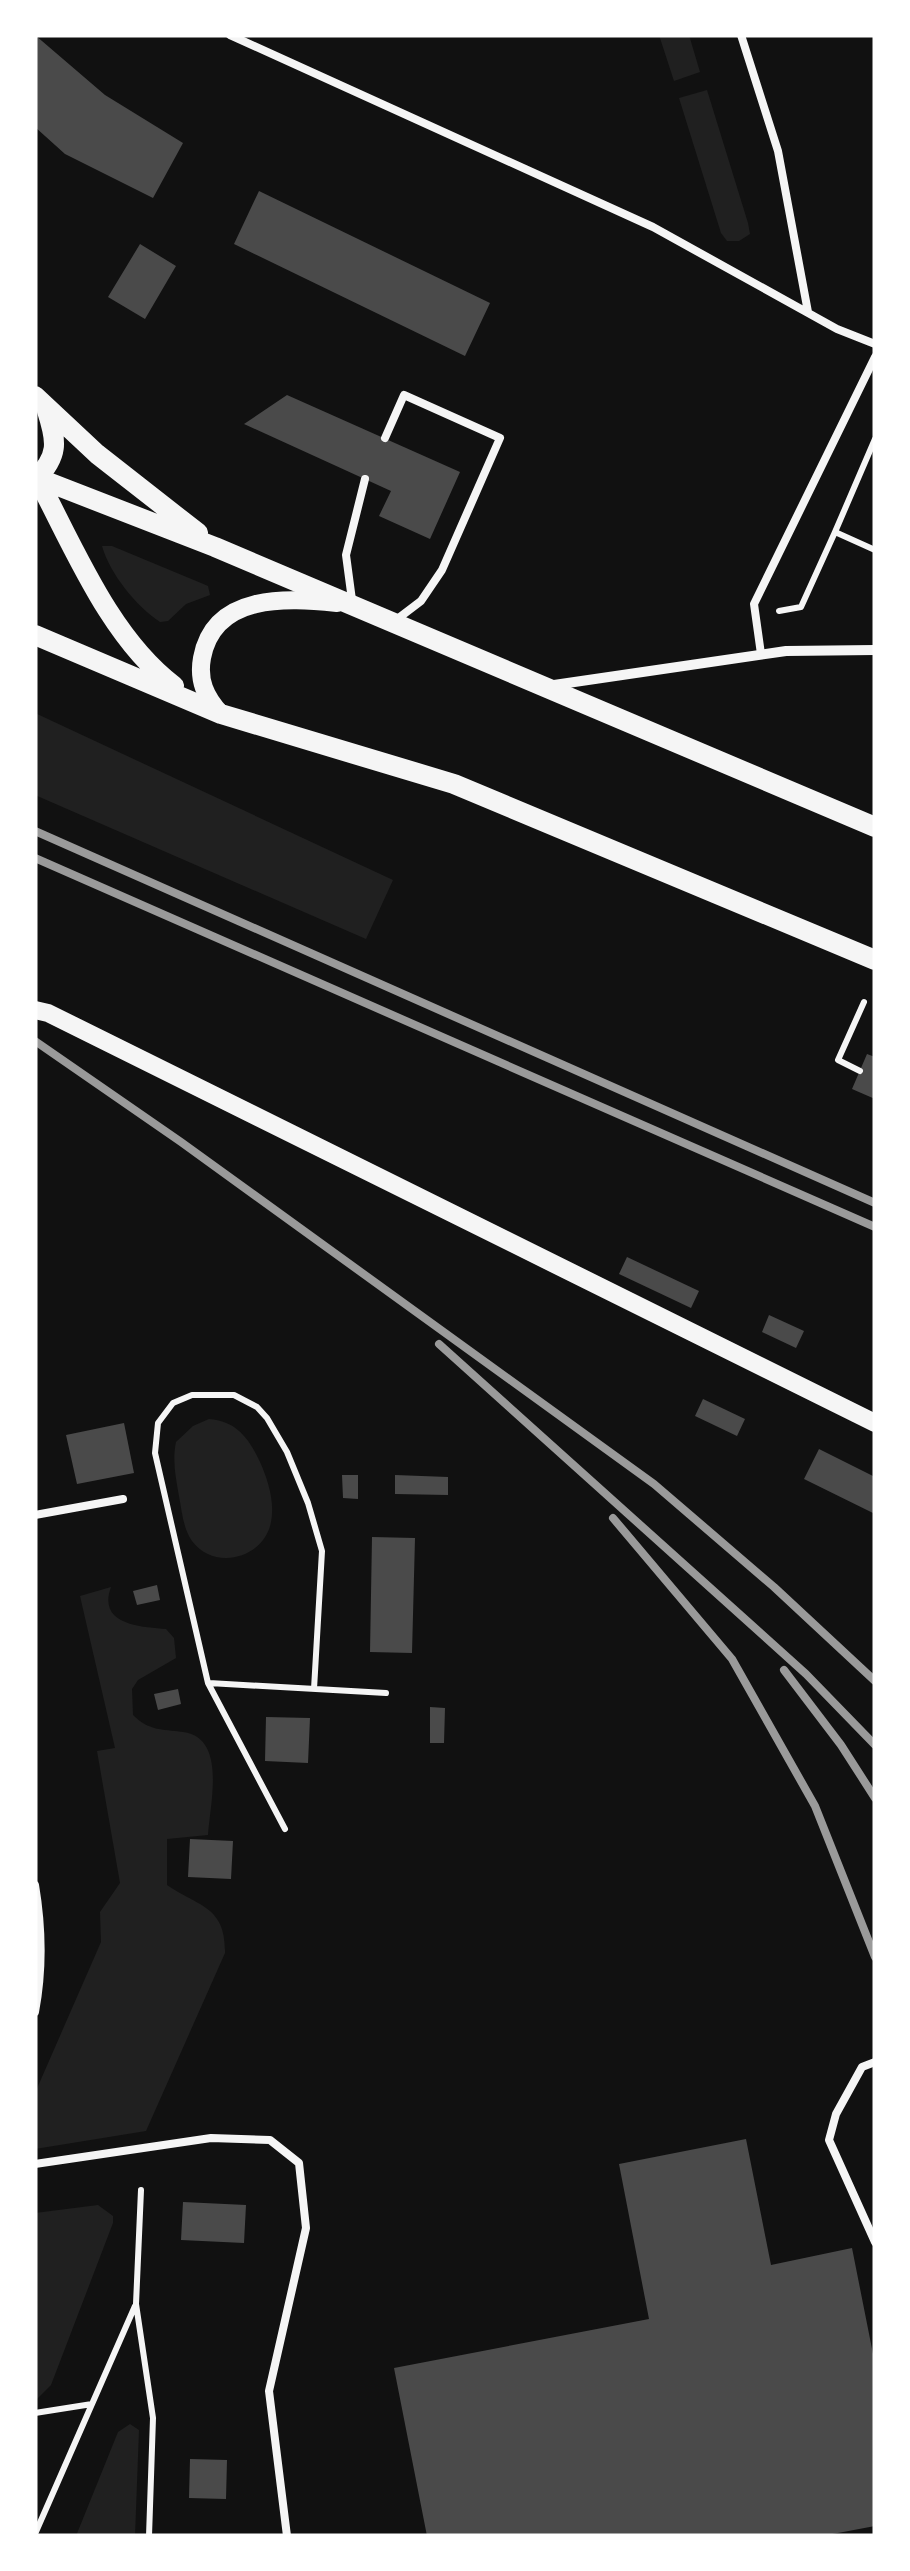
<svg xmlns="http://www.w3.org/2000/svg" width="910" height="2571" viewBox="0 0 910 2571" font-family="Roboto,sans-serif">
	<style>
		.green { fill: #202020 }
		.building { fill: #4a4a4a }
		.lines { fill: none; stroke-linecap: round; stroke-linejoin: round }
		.path { stroke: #f5f5f5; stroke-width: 6 }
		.service { stroke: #f5f5f5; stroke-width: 8 }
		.minor { stroke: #f5f5f5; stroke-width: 10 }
		.tertiary { stroke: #f5f5f5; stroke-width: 18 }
		.secondary { stroke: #f5f5f5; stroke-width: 20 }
		.rail { stroke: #9a9a9a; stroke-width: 8 }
	</style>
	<rect width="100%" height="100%" fill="#111"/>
	<path class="green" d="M659 35H689L700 72 674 81Z
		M707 90 748 223 750 234 739 241H727L721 233 679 98Z
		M102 546H112L201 583 208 586 210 595 186 604 168 621 160 622C136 606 110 574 102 546Z
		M35 713 393 880 366 939 35 795Z
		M209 1419C236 1421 249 1438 260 1462 268 1480 275 1502 271 1522 264 1559 214 1571 192 1541 183 1528 182 1512 179 1496 176 1478 172 1461 176 1442L193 1426Z
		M111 1587C97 1625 141 1627 166 1629L174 1638 176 1658 138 1680 132 1689 133 1715C149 1731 161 1729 183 1732 227 1738 210 1803 208 1835L167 1839V1885C199 1907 226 1906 225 1953L146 2131 35 2149V2093L101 1942 100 1912 120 1883 97 1751 115 1748 80 1596Z
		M98 2205 113 2216V2223L51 2385 35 2401V2213Z
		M130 2424 139 2430 135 2536H76L118 2432Z"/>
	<path class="building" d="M35 35 105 95 183 143 153 198 65 154 35 127Z
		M259 191 490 303 465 356 234 244Z
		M140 244 176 266 145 319 108 297Z
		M287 395 460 472 430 539 379 516 391 491 244 424Z
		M867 1054 875 1057V1099L852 1089Z
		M627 1257 699 1291 691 1308 619 1274Z
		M769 1315 804 1331 796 1348 762 1332Z
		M703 1399 745 1419 737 1436 695 1416Z
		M124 1423 134 1473 77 1484 66 1435Z
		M819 1449 875 1477V1514L804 1479Z
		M342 1475H358V1499L343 1498Z
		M395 1475 448 1477V1495L395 1494Z
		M372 1537 415 1538 412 1653 370 1652Z
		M157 1585 160 1600 137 1605 133 1591Z
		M178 1689 181 1704 158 1710 154 1694Z
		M430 1707 445 1708 444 1743H430Z
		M266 1717 310 1718 308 1763 265 1761Z
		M190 1839 233 1841 231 1879 188 1877Z
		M746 2139 771 2265 852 2248 875 2364V2526L822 2536H427L394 2368 649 2319 619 2164Z
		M183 2202 246 2205 244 2243 181 2240Z
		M190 2459 227 2460 226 2499 189 2498Z"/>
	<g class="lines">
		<path class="path" d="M835 532 875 439
			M779 611 801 607 835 532 875 550
			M860 1071 838 1060 864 1002
			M209 1683 386 1693
			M285 1829 208 1683 155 1453 158 1423 173 1403 192 1395H234L257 1407 267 1418 287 1452 308 1503 322 1551 314 1689
			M141 2190 136 2304 153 2418 149 2536
			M35 2413 92 2404
			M35 2534 135 2306"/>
		<path class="service" d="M230 35 653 227 837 329 875 344
			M741 35 778 151 808 312
			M385 438 404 395 500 438 442 570 421 601 396 620
			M352 600 346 555 365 479
			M761 654 754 604 875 357
			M35 1515 123 1499
			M35 1885C42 1927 43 1970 35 2012
			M875 2062 862 2067 836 2114 829 2140 875 2242
			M35 2164 211 2138 270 2140 299 2163 306 2228 269 2391 287 2536"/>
		<path class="minor" d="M554 685 786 651 875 650"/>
		<path class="tertiary" d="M221 714C205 697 198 680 202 658 214 593 287 598 337 603
			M35 1010 48 1013 875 1423"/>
		<path class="secondary" d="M35 396 97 454 198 533
			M35 474C73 545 109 637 174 686
			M35 477 215 547 875 827
			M35 480C59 456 57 442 47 411
			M35 635 221 714 454 784 875 960"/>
		<path class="rail" d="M35 831 875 1203
			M35 858 875 1227
			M35 1041 181 1142 654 1484 774 1587 875 1681
			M439 1344 806 1674 875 1745
			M613 1518 732 1659 815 1806 875 1957
			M784 1670 841 1745 875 1798"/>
	</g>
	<rect width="910" height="2571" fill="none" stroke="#ffffff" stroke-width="75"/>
</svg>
